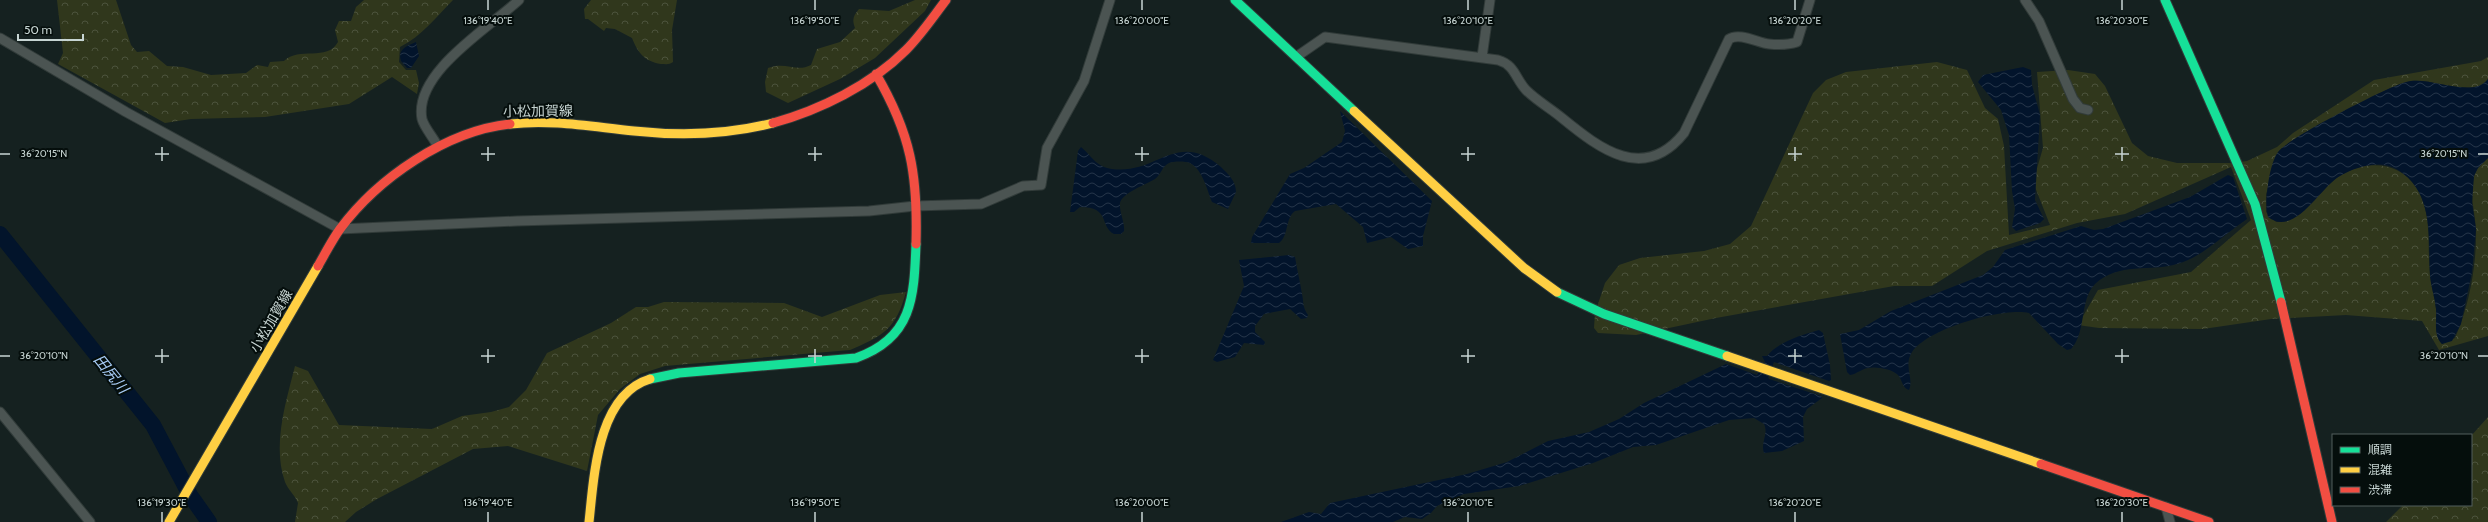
<svg xmlns="http://www.w3.org/2000/svg" width="2488" height="522" viewBox="0 0 2488 522" font-family="Cabin,'Noto Sans JP',sans-serif">
	<style>
		.forest { fill: url(#forest-crowns) }
		.water { fill: url(#water-waves) }
		.lines { fill: none; stroke-linecap: round; stroke-linejoin: round }
		.river { stroke: #02142b; stroke-width: 16 }
		.street-casing { stroke: #313b39; stroke-width: 11 }
		.fast-casing { stroke: #313b39; stroke-width: 11 }
		.slow-casing { stroke: #313b39; stroke-width: 11 }
		.jam-casing { stroke: #313b39; stroke-width: 11 }
		.street { stroke: #4b5452; stroke-width: 9 }
		.fast { stroke: #16e098; stroke-width: 9 }
		.slow { stroke: #ffcf43; stroke-width: 9 }
		.jam { stroke: #f24e42; stroke-width: 9 }
		.ticks { fill: none; stroke: #c7d5d3; stroke-width: 1.5 }
		.labels { text-anchor: middle; stroke-width: 4; stroke-linejoin: round; paint-order: stroke }
		.street-label { font-size: 14px; fill: #c7d5d3; stroke: #050e0c }
		.water-label { font-size: 15px; font-style: italic; fill: #a7cbf5; stroke: #050e0c }
		.ticks-label { font-size: 10px; text-anchor: middle; fill: #c7d5d3; stroke: #050e0c; stroke-width: 4; stroke-linejoin: round; paint-order: stroke }
	</style>
	<defs>
		<pattern id="forest-crowns" width="20" height="18" patternUnits="userSpaceOnUse"><rect width="20" height="18" fill="#30371c"/><path d="M2 6a3 3 0 1 1 6 0M12 15a3 3 0 1 1 6 0" fill="none" stroke="#4c533c"/></pattern>
		<pattern id="water-waves" width="16" height="10" patternUnits="userSpaceOnUse"><rect width="16" height="10" fill="#02142b"/><path d="M0 5q4-4 8 0t8 0" fill="none" stroke="#253549"/></pattern>
	</defs>
	<rect width="100%" height="100%" fill="#152120"/>
	<path class="forest" d="M57 0H116L131 45 137 52 149 51 167 66 183 67 211 75 246 73 257 65 268 67 270 62 284 61C299 46 327 62 338 42L335 30 339 21H351L356 7 364 0H453C436 17 422 36 400 47L399 62 406 70H416L419 83 417 94 392 77 349 104 265 117 191 119 165 123 58 64 63 53Z
		M591 0H677L672 30 673 62C669 65 666 64 661 64 644 61 638 53 632 38L615 29 606 28 604 31 588 19H585L584 9Z
		M915 0H931L925 11 875 58 840 79 788 103 766 92 765 82 768 68C786 61 796 73 811 65L817 49 840 42 855 28C852 20 853 16 859 9L889 11Z
		M2488 57V79C2473 100 2429 75 2407 82 2392 86 2378 94 2365 101 2336 116 2309 132 2281 149L2266 194V212L2276 222C2306 221 2316 192 2338 177 2363 160 2398 160 2416 187 2433 215 2427 245 2430 276 2431 287 2435 298 2436 309 2437 320 2433 335 2442 344L2455 338C2469 307 2477 264 2476 229 2475 212 2469 195 2474 177 2476 169 2481 162 2488 158V336L2439 350 2422 321 2346 315 2271 319 2203 329 2099 328 2078 325 2098 290 2191 272 2251 220 2231 167 2125 214 2077 223 1987 251 1932 286H1894L1716 318 1636 335 1598 333 1594 328 1595 313 1605 283 1619 265 1640 258 1704 251 1730 244 1751 226 1813 93 1826 80 1846 72 1937 62 1967 70 1985 108 1998 119 2004 146 2009 235 2050 225 2033 182 2043 148 2037 72 2068 70 2095 74 2105 86 2132 143 2148 156 2177 163H2233L2247 161 2277 147 2293 133 2374 80 2481 61Z
		M906 292C896 329 883 336 850 350L665 366 640 374 620 389 598 415 587 471 508 446 473 449 377 499 356 512 345 522H295L298 503C295 495 288 490 285 482 272 445 286 402 295 366L308 371 339 425 432 429 462 416 491 412 509 407 526 390 547 353 611 323 636 307H648L664 302 784 303 822 317 880 295Z
		M2488 417V522H2386L2403 505H2471V436Z"/>
	<path class="water" d="M416 42 419 56 411 68H407L401 61C397 49 407 46 416 42Z
		M2023 67 2031 70 2032 85 2040 115 2035 200 2044 219 2040 223 2016 231 2012 227 2015 209 2012 191 2009 135 2001 110 1978 82 1983 75Z
		M2488 79V158L2478 168 2474 176 2472 203 2476 229 2472 272 2461 324 2452 341 2442 344C2433 335 2437 320 2436 309 2435 298 2431 287 2430 276 2428 239 2435 193 2398 170 2381 159 2357 166 2340 176 2320 187 2295 238 2268 217 2264 203 2269 164 2278 152 2288 138 2387 87 2406 82 2429 75 2473 100 2488 79Z
		M1340 111 1432 201 1423 236V246L1408 249 1391 237 1367 243 1363 227 1336 204 1295 211C1285 218 1289 236 1279 243H1251L1252 237 1290 174 1304 168 1342 142 1345 131Z
		M1081 147C1092 156 1096 167 1112 169 1158 175 1176 129 1221 167 1228 174 1236 181 1236 192L1228 209 1212 202C1207 190 1203 170 1190 163 1185 161 1174 161 1169 163 1162 166 1161 175 1155 179 1147 184 1122 193 1120 203 1119 212 1125 222 1124 231L1121 234H1114C1099 226 1111 207 1080 207L1074 212H1070L1078 151Z
		M2228 175 2233 177 2247 219C2226 233 2201 258 2177 264 2151 272 2118 262 2095 284 2079 300 2087 332 2071 349L2067 350 2058 344 2029 313C2003 307 1924 329 1911 354 1904 366 1914 379 1909 390 1902 388 1902 379 1898 375 1893 369 1875 366 1868 368 1861 369 1857 374 1850 375L1847 372 1840 334 1859 330 1891 311 1983 275 1993 267 2005 250 2081 226 2094 230 2103 229 2190 197Z
		M1289 255 1295 257C1297 269 1300 282 1302 294 1304 303 1302 306 1308 315L1307 318 1301 319 1290 309 1264 314 1255 326V332L1265 342 1264 345 1244 343 1235 357 1217 362 1213 360 1244 286 1239 260Z
		M1819 330 1823 333 1830 365 1831 380 1829 381 1774 362 1768 377 1769 379 1821 396 1822 398 1807 409 1803 417 1804 441 1782 451 1764 453C1760 442 1769 435 1764 424L1754 418 1729 420 1656 445 1633 447 1593 463 1519 486 1464 494 1437 506 1431 513 1422 519 1405 517 1393 522H1281L1309 512 1321 514 1330 503 1467 474 1507 462 1548 441 1589 432 1619 419 1644 403 1726 364 1757 375 1765 362 1762 356H1767C1778 342 1801 335 1819 330Z"/>
	<g class="lines">
		<path class="river" d="M0 234 153 425 190 495 209 522"/>
		<defs>
			<path id="street" d="M2025 0 2039 21 2073 99 2080 108 2088 110
				M0 38 126 112 340 229 517 221 869 211 915 206 981 204 1023 186 1041 185 1047 148 1084 81 1110 0
				M1296 57 1325 37 1498 60C1515 65 1515 78 1526 90 1537 101 1550 108 1562 118 1600 149 1644 183 1684 133L1729 39C1740 32 1758 43 1769 44 1779 45 1788 45 1797 42L1810 0
				M1482 57 1490 0
				M437 145C433 137 424 127 422 119 413 73 490 27 519 0
				M0 412 90 522
				M2166 507 2170 522"/>
			<path id="fast" d="M1235 0 1354 111
				M2165 0 2255 204 2281 302
				M1557 292 1604 314 1727 356
				M650 379 679 373 856 358C913 338 914 297 916 244"/>
			<path id="slow" d="M1354 111 1524 268 1557 292
				M510 124C552 119 593 127 634 131 681 136 727 135 773 123
				M1727 356 2041 464
				M169 522 318 266
				M589 522C594 477 597 395 650 379"/>
			<path id="jam" d="M876 74C911 134 918 175 916 244
				M773 123C820 110 871 85 906 50 921 35 933 17 946 0
				M318 266C325 254 332 240 340 229 378 178 446 131 510 124
				M2281 302 2332 522
				M2041 464 2209 522"/>
		</defs>
		<use href="#street" class="street-casing"/>
		<use href="#fast" class="fast-casing"/>
		<use href="#slow" class="slow-casing"/>
		<use href="#jam" class="jam-casing"/>
		<use href="#street" class="street"/>
		<use href="#fast" class="fast"/>
		<use href="#slow" class="slow"/>
		<use href="#jam" class="jam"/>
	</g>
	<path class="ticks" d="M488 0V10M815 0V10M1142 0V10M1468 0V10M1795 0V10M2122 0V10M162 147V161M488 147V161M815 147V161M1142 147V161M1468 147V161M1795 147V161M2122 147V161M0 154H10M155 154H169M481 154H495M808 154H822M1135 154H1149M1461 154H1475M1788 154H1802M2115 154H2129M2478 154H2488M162 349V363M488 349V363M815 349V363M1142 349V363M1468 349V363M1795 349V363M2122 349V363M0 356H10M155 356H169M481 356H495M808 356H822M1135 356H1149M1461 356H1475M1788 356H1802M2115 356H2129M2478 356H2488M162 512V522M488 512V522M815 512V522M1142 512V522M1468 512V522M1795 512V522M2122 512V522"/>
	<g class="labels">
		<g class="street-label">
			<text transform="translate(538 111) rotate(-1)" y="5">小松加賀線</text>
			<text transform="translate(271 321) rotate(-60)" y="5">小松加賀線</text>
		</g>
		<g class="water-label">
			<text transform="translate(111 374) rotate(51)" y="5">田尻川</text>
		</g>
	</g>
	<g class="ticks-label">
		<text x="488" y="24">136°19'40"E</text>
		<text x="815" y="24">136°19'50"E</text>
		<text x="1142" y="24">136°20'00"E</text>
		<text x="1468" y="24">136°20'10"E</text>
		<text x="1795" y="24">136°20'20"E</text>
		<text x="2122" y="24">136°20'30"E</text>
		<text x="44" y="157">36°20'15"N</text>
		<text x="2444" y="157">36°20'15"N</text>
		<text x="44" y="359">36°20'10"N</text>
		<text x="2444" y="359">36°20'10"N</text>
		<text x="162" y="506">136°19'30"E</text>
		<text x="488" y="506">136°19'40"E</text>
		<text x="815" y="506">136°19'50"E</text>
		<text x="1142" y="506">136°20'00"E</text>
		<text x="1468" y="506">136°20'10"E</text>
		<text x="1795" y="506">136°20'20"E</text>
		<text x="2122" y="506">136°20'30"E</text>
	</g>
	<rect x="2332" y="434" width="140" height="72" fill="#050e0c" stroke="#535e5c"/>
	<rect x="2340" y="447" width="20" height="6" fill="#16e098" stroke="#535e5c"/>
	<text x="2368" y="454" font-size="12" fill="#c7d5d3">順調</text>
	<rect x="2340" y="467" width="20" height="6" fill="#ffcf43" stroke="#535e5c"/>
	<text x="2368" y="474" font-size="12" fill="#c7d5d3">混雑</text>
	<rect x="2340" y="487" width="20" height="6" fill="#f24e42" stroke="#535e5c"/>
	<text x="2368" y="494" font-size="12" fill="#c7d5d3">渋滞</text>
	<path d="M18 34v6h65v-6" fill="none" stroke="#c7d5d3" stroke-width="2"/>
	<text x="24" y="34" font-size="12" fill="#c7d5d3" stroke="#050e0c" stroke-width="3" paint-order="stroke">50 m</text>
</svg>
